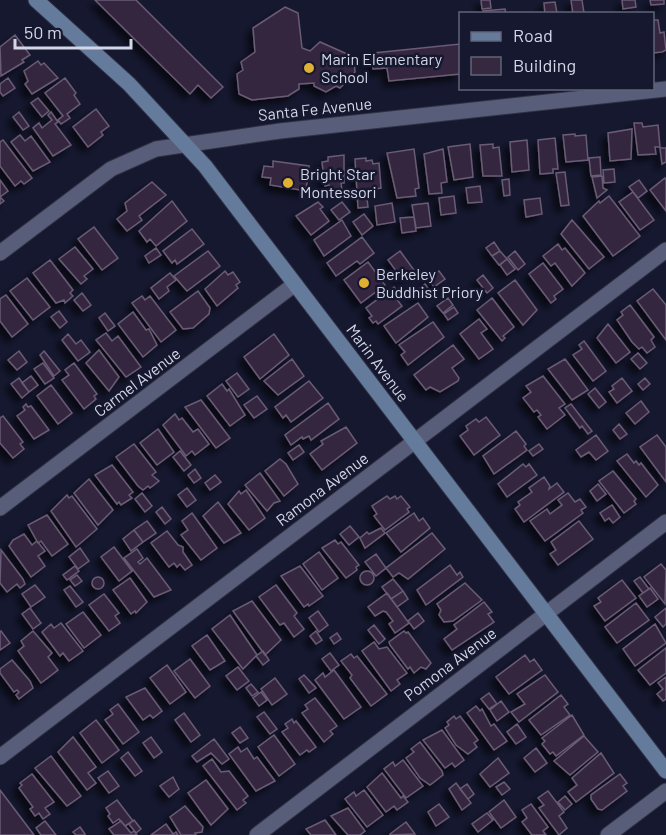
<svg xmlns="http://www.w3.org/2000/svg" width="666" height="835" viewBox="0 0 666 835" font-family="Barlow,sans-serif">
	<style>
		.building { fill: #35283f; stroke: #6a5b75; stroke-width: 1.5; filter: url(#shadow) }
		.lines { fill: none; stroke-linecap: round; stroke-linejoin: round }
		.minor-casing { stroke: #313244; stroke-width: 17 }
		.tertiary-casing { stroke: #313244; stroke-width: 17 }
		.secondary-casing { stroke: #313244; stroke-width: 17 }
		.minor { stroke: #585e79; stroke-width: 15 }
		.tertiary { stroke: #585e79; stroke-width: 15 }
		.secondary { stroke: #647b9c; stroke-width: 15 }
		.poi-dot { fill: #dfb034; stroke: #15182f; stroke-width: 2 }
		.labels { text-anchor: middle; stroke-width: 5; stroke-linejoin: round; paint-order: stroke }
		.poi-label { font-size: 16px; fill: #d3d7e7; stroke: #15182f; text-anchor: start }
		.street-label { font-size: 16px; fill: #d3d7e7; stroke: #15182f }
	</style>
	<defs>
		<filter id="shadow"><feDropShadow dx="-5.5" dy="5.5" stdDeviation="3" flood-color="#0009"/></filter>
	</defs>
	<rect width="100%" height="100%" fill="#15182f"/>
	<path class="building" d="M95 0H136L223 87 211 98 198 85 190 94Z
		M481 0H490L491 8 482 9Z
		M571 0H582L584 13 573 14Z
		M622 0H635L636 7 623 9Z
		M650 0H664V4L651 5Z
		M555 2 557 13 545 14 544 3Z
		M285 7 298 13 302 48 310 51 320 42 354 57 355 72 340 88 336 86 326 92 314 86V83L299 84V89L288 96 252 100 239 94 237 74 243 70 241 62 255 52 253 28Z
		M505 9 506 14H484L483 11Z
		M652 20H658L660 33 664 32 666 50 662 52 652 53Z
		M15 35 30 55 22 60 24 62 1 76 0 47Z
		M460 44V74L389 81 387 68 373 69 372 59 365 60 364 54Z
		M38 61 41 65 44 63 58 78 32 94 25 84 28 81 24 71Z
		M8 78 15 88 3 96 0 92V84Z
		M65 78 76 93 74 95 80 104 67 114 70 118 61 124 58 120 63 116 45 93Z
		M38 98 49 111 42 117 31 103Z
		M96 109 109 126 101 132 103 135 88 147 73 127Z
		M19 112 29 126 23 130 13 117Z
		M51 112 58 122 55 124 71 145 53 156 33 128 39 123 42 128 52 120 48 115Z
		M634 123H642L643 127 658 125 660 147H655L656 154 638 155Z
		M632 129 631 159 610 161 608 133Z
		M575 134V136L586 135 588 160 566 162 563 135Z
		M20 135 25 141 31 136 50 162 33 171 11 142Z
		M555 138 558 169H553V173L540 174 538 140Z
		M3 140 32 178 24 184 21 181 15 186 0 166V142Z
		M527 140 529 170 512 172 510 142Z
		M470 144 473 177 454 180 448 147Z
		M493 144V148L499 147 502 176H483L480 145Z
		M660 148H666V162L662 164Z
		M414 149 419 188 415 189 416 196 397 198 387 153Z
		M443 149 447 182 441 183 442 193 429 194 424 154Z
		M344 155V183H341L342 190 334 191 329 185 325 186 322 162 328 161V157Z
		M600 157 601 175 591 176 589 158Z
		M366 158V161L372 160 373 164 379 163 381 188 366 190 368 207 358 208 355 159Z
		M273 161 309 166 306 191 270 185 271 178 262 177 264 166 273 167Z
		M614 169 615 182 604 183 603 170Z
		M565 172 569 205 561 206 556 173Z
		M602 176 603 188 607 190 597 198 592 177Z
		M665 178 666 180V211L650 190Z
		M509 179 510 195 504 196 502 180Z
		M0 180 8 191 0 197 4 201 0 204Z
		M639 180 647 191 638 198 629 187Z
		M152 182 166 195 139 216 142 220 127 231 117 219 127 211 125 203Z
		M480 186 482 202 468 203 466 188Z
		M633 192 654 220 640 230 619 202Z
		M454 196 456 213 441 215 439 198Z
		M609 196 640 236 613 256 583 216 599 201 600 203Z
		M540 198 542 214 526 217 524 200Z
		M172 201 187 221 156 246 150 239 147 242 139 231Z
		M318 202 323 207 320 209 329 221 311 235 296 216Z
		M342 202 350 212 339 220 331 210Z
		M392 203 395 222 377 225 375 206Z
		M428 203 431 226 416 228 412 205Z
		M364 214 373 226 362 235 353 222Z
		M414 217 416 231 402 233 400 218Z
		M342 220 351 236 324 256 314 240Z
		M572 220 604 257 589 269 561 234Z
		M94 227 118 258 102 270 78 239Z
		M192 229 204 244 177 264 175 260 172 263 163 251Z
		M362 237 374 253 360 264 357 261 336 276 327 263Z
		M494 242 500 251 492 256 486 248Z
		M558 244 562 250 565 248 585 273 572 286 555 263 551 266 543 256Z
		M75 247 93 269 84 276 87 279 81 284 59 259Z
		M156 248 161 255 149 263 145 256Z
		M208 251 220 266 187 291 174 276Z
		M400 251 414 270 402 279 388 260Z
		M500 251 507 259 499 265 492 256Z
		M515 251 525 264 518 270 508 257Z
		M507 259 515 269 507 275 500 265Z
		M50 260 73 290 70 293 73 296 65 303 64 300 56 303 33 273Z
		M368 262 385 285 361 303 344 280Z
		M543 263 563 289 554 296 556 299 551 303 529 274Z
		M225 271 228 275 233 272 240 282 236 285 238 288 217 306 205 289Z
		M439 271 445 279 434 287 428 279Z
		M170 273 176 280 167 287 169 291 159 299 151 288Z
		M483 275 493 288 487 293 477 280Z
		M27 278 50 307 33 320 10 291Z
		M515 280 537 310 523 325 498 293Z
		M425 284 430 291 418 299 413 293Z
		M394 287 398 292 395 297 402 306 378 324 376 321 373 323 369 318 372 316 366 308Z
		M653 289 666 305V340L637 301Z
		M198 291 210 308 209 314 193 328 183 329 170 312Z
		M82 293 91 305 83 311 74 300Z
		M6 295 28 324 12 337 0 321V299Z
		M142 296 145 300 150 296 176 330 161 342 132 303Z
		M448 298 453 305 443 313 437 306Z
		M492 298 514 327 503 336 505 338 502 341 477 310Z
		M418 303 428 317 396 343 384 326Z
		M630 305 654 337 651 340 655 347 647 353 642 347 639 349 632 342 617 320 623 315 621 312Z
		M454 307 458 313 448 320 444 314Z
		M59 311 67 322 60 328 51 317Z
		M133 312 146 330 149 329 157 345 143 357 118 324Z
		M105 313 115 326 108 331 99 318Z
		M479 319 487 329 481 333 493 349 479 359 460 334Z
		M433 322 444 337 408 365 401 355 405 352 399 345Z
		M608 324 630 352 616 363 597 338Z
		M106 333 112 341 118 336 141 367 126 377 96 340Z
		M68 334 76 344 81 340 90 352 78 361 62 340Z
		M274 334 289 355 260 379 244 357Z
		M584 341 606 371 593 381 573 355 582 349 579 345Z
		M453 345 464 359 452 368 459 378 458 381 440 392 430 387 426 390 414 375Z
		M99 350 119 377 109 391 86 363Z
		M19 351 27 362 17 370 8 360Z
		M44 351 60 371 54 376 40 355Z
		M638 353 647 363 640 369 631 359Z
		M292 359 304 376 278 395 264 381Z
		M565 359 588 390 572 400 548 369Z
		M43 363 54 378 45 384 34 369Z
		M74 363 97 394 94 396 96 399 84 409 62 380 69 375 65 370Z
		M237 373 249 389 238 397 226 381Z
		M31 376 38 385 29 392 22 383Z
		M543 376 565 404 559 408 565 415 547 429 538 417 541 415 537 410 534 412 523 398 531 392 526 386Z
		M19 378 29 392 22 398 11 384Z
		M622 378 632 391 617 403 609 392 614 389 612 386Z
		M645 378 650 384 643 390 638 384Z
		M309 381 323 398 291 422 286 415 283 418 275 407Z
		M222 384 227 391 229 389 245 415 230 426 207 396Z
		M51 385 72 413 58 424 37 396Z
		M595 388 606 402 599 408 588 394Z
		M257 396 267 409 254 418 244 405Z
		M201 400 230 438 216 448 185 407Z
		M641 401 649 412 635 424 626 413Z
		M328 403 339 419 311 440 309 436 303 439 302 437 291 445 285 435Z
		M26 404 28 407 31 406 49 430 34 439 17 416 25 410 23 407Z
		M571 404 592 431 588 434 582 426 580 428 565 408Z
		M175 414 179 420 182 418 193 432 198 429 209 444 195 455 192 451 186 456 163 425Z
		M3 416 23 442 20 444 24 449 13 458 0 443V418Z
		M486 417 500 435 474 455 460 436 468 430 466 426 476 419 479 422Z
		M619 424 627 434 620 439 613 430Z
		M346 427 357 443 322 470 310 454 323 444 321 441Z
		M158 429 174 452 157 465 140 443Z
		M516 431 526 444 524 446 527 450 494 474 483 456Z
		M596 435 608 451 596 460 589 452 581 457 576 450Z
		M657 435 666 447V482L640 447Z
		M134 444 156 472 152 475 159 481 150 488 148 486 143 490 138 486 116 457Z
		M539 444 543 449 533 456 529 451Z
		M299 445 304 452 293 460 288 453Z
		M180 451 191 465 184 471 173 457Z
		M627 454 634 463 636 461 639 465 641 463 658 485 646 497 617 461Z
		M280 459 286 464 298 484 284 496 265 471Z
		M523 464 526 467 529 464 537 475 507 497 498 484Z
		M112 465 133 492 129 495 132 498 121 505 119 502 117 504 95 475Z
		M195 469 201 478 194 483 188 475Z
		M613 471 636 499 634 501 636 504 624 513 599 481Z
		M260 473 280 501 274 503 267 511 245 485Z
		M215 475 221 482 210 490 205 483Z
		M544 477 550 486 549 489 557 483 564 492 524 522 515 509 520 505 518 502 532 492 529 488Z
		M89 479 113 510 98 525 74 493Z
		M598 484 606 494 597 501 590 491Z
		M187 488 196 500 187 507 178 495Z
		M246 490 265 518 249 530 228 504 239 491 241 494Z
		M142 493 152 506 145 512 135 499Z
		M568 493 575 502 580 499 586 507 581 510 583 513 545 541 530 521 547 509 550 514 562 505 558 500Z
		M67 495 69 498 72 496 97 529 76 547 51 511Z
		M387 496 390 499 395 496 397 499 401 496 410 507 407 509 409 512 385 530 374 516 377 514 372 506Z
		M218 502 241 533 224 543 203 516Z
		M612 505 620 517 613 523 609 518 605 521 600 513Z
		M162 507 171 519 165 524 156 512Z
		M192 513 217 548 201 560 181 535 188 530 182 521Z
		M414 513 419 521 423 518 430 528 401 552 386 533Z
		M47 515 68 544 52 556 41 541 38 543 28 525Z
		M147 521 156 533 143 542 134 530Z
		M579 521 593 539 558 565 550 554 556 550 551 542Z
		M350 526 359 537 349 545 340 534Z
		M381 528 385 533 365 548 360 538 367 532 369 534Z
		M134 530 143 542 131 551 123 539Z
		M167 531 178 545 183 547V552L192 565 185 570 180 564 177 567 174 563 169 567 151 543Z
		M432 533 445 549 408 579 399 573 393 577 386 568Z
		M24 534 32 545 37 541 45 551 38 556 45 566 31 577 9 546 13 540Z
		M335 540 338 544 341 542 359 565 356 567 357 570 346 578 322 548Z
		M114 547 132 571 119 581 101 557Z
		M80 548 89 561 78 569 69 557Z
		M137 549 143 558 138 562 140 564 147 558 171 590 154 597 124 558Z
		M1 550 23 579 25 584 20 588 17 584 7 592 0 583Z
		M319 552 338 578 322 590 303 564Z
		M376 554 386 568 376 576 365 562Z
		M661 564 666 570 665 604 644 577Z
		M450 565 457 575 460 572 463 577 426 605 417 590Z
		M75 566 79 571 67 580 63 575Z
		M300 566 323 596 309 606 308 604 304 607 281 576Z
		M360 578a7 7 0 1 1 14 0a7 7 0 1 1-14 0Z
		M77 575 82 581 75 586 70 580Z
		M92 583a6 6 0 1 1 12 0a6 6 0 1 1-12 0Z
		M640 577 649 589 643 593 634 581Z
		M130 578 147 602 136 613 135 611 131 614 113 590Z
		M393 579 403 591 391 599 382 587Z
		M622 580 636 598 605 621 594 606 601 602 598 598Z
		M465 583 482 600 453 621 444 622 439 615 441 610 437 604Z
		M35 585 45 597 31 607 22 594Z
		M276 585 297 613 294 616 304 629 294 637 284 623 280 625 259 597Z
		M70 586 83 602 76 607 64 590Z
		M650 588 658 599 647 607 639 596Z
		M403 591 408 599 397 607 391 599Z
		M387 593 409 623 395 633 389 624 393 621 386 612 383 611 375 616 368 607Z
		M104 594 119 613 115 616 120 623 109 631 89 605Z
		M252 601 281 640 265 655 233 611Z
		M484 602 492 612 488 614 494 622 452 650 444 639 457 629 454 625Z
		M636 603 649 620 617 643 605 627Z
		M30 608 41 623 33 629 22 614Z
		M666 608V624L663 627 655 617Z
		M318 611 328 625 319 632 309 618Z
		M83 612 101 635 84 648 66 624Z
		M418 613 424 621 414 629 408 621Z
		M230 615 257 655 243 669 212 629Z
		M61 623 83 651 69 661 63 653 60 656 42 632 51 624 54 628Z
		M655 624 666 643 635 666 623 649Z
		M374 625 385 639 379 644 368 630Z
		M1 631 10 643 0 650V632Z
		M33 631 52 653 48 657 58 670 41 683 18 651 24 646 21 641Z
		M316 631 322 640 316 644 310 636Z
		M404 631 406 633 408 632 431 663 426 669 421 667 414 673 410 667 408 669 390 645 389 642Z
		M337 633 341 639 334 644 330 638Z
		M207 635 225 661 210 670 192 646Z
		M374 642 379 649 387 647 407 673 397 680 400 684 391 691 362 651Z
		M666 648V673L650 685 638 670Z
		M263 651 269 660 263 665 256 656Z
		M330 653 339 665 331 671 322 659Z
		M351 654 354 658 357 656 387 694 371 706 350 678 352 675 341 661Z
		M525 655 530 662 534 659 542 670 509 694 496 677Z
		M190 659 210 686 195 698 174 671Z
		M12 660 30 681 33 688 19 699 16 695 19 692 17 690 14 692 0 673V669Z
		M167 665 186 692 170 704 150 678Z
		M238 667 249 681 237 690 226 676Z
		M334 670 361 707 344 719 315 680 323 673 325 677Z
		M304 675 316 688 309 693 299 679Z
		M545 675 558 692 519 722 511 712 525 704 517 694Z
		M666 677V699L663 701 657 694 663 689 658 683Z
		M275 678 287 694 272 705 261 689Z
		M251 684 258 692 252 696 246 688Z
		M145 688 162 711 153 718 150 715 143 720 126 697Z
		M261 692 267 700 259 706 253 698Z
		M489 693 497 704 489 709 481 699Z
		M561 695 568 704 564 707 570 715 541 735 529 720Z
		M315 698 337 726 330 731 333 734 324 742 302 713 308 709 305 705Z
		M501 701 509 712 497 721 490 710Z
		M118 704 139 732 123 744 105 720 113 714 110 710Z
		M476 706 480 711 482 709 491 726 494 724 507 741 494 750 467 713Z
		M264 712 277 729 270 734 257 717Z
		M184 713 200 735 191 742 175 720Z
		M572 715 584 735 556 756 553 752 550 754 542 744 545 741 542 738Z
		M454 716 456 719 460 716 478 740 474 743 477 747 468 754 456 745 445 728 449 725 447 722Z
		M292 719 294 723 296 721 316 747 309 752 307 750 300 755 282 732 288 728 285 724Z
		M96 720 119 750 102 763 80 733Z
		M517 724 526 737 516 744 507 732Z
		M240 727 248 738 240 743 232 733Z
		M442 730 464 760 455 767 452 763 445 768 423 740Z
		M274 735 295 764 279 776 258 747Z
		M584 736 598 752 570 775 554 761Z
		M73 737 96 767 88 773 96 783 87 790 58 752Z
		M151 737 162 752 154 758 143 743Z
		M214 739 229 759 222 764 211 753 197 762 192 756Z
		M420 742 442 771 443 775 430 785 420 778 406 758 414 752 411 749Z
		M238 747 241 752 247 748 254 759 257 757 275 781 256 791 229 754Z
		M536 748 547 763 535 772 524 758Z
		M128 752 142 771 135 776 121 758Z
		M601 753 614 773 576 802 568 792 577 785 572 778Z
		M51 756 81 796 67 806 35 768Z
		M498 758 509 773 490 787 480 774Z
		M212 759 221 772 229 771 248 796 243 800 246 803 237 810 203 766Z
		M403 760 423 786 406 798 384 769 393 762 395 766Z
		M108 771 119 786 109 793 98 778Z
		M382 773 401 798 403 796 408 802 397 810 394 806 386 812 367 787Z
		M32 774 54 802 45 808 50 814 43 819 39 813 35 816 30 809 33 807 19 788 22 785 20 783Z
		M620 774 627 783 623 786 627 791 602 810 598 809 591 799V795Z
		M173 777 179 789 169 797 160 786Z
		M206 780 228 809 211 825 188 793Z
		M504 782 510 789 502 795 496 787Z
		M456 783 471 803 462 810 449 789Z
		M467 784 474 794 468 799 460 789Z
		M0 790 34 835H0Z
		M364 790 383 815 367 827 345 799 354 792 356 796Z
		M548 791 564 812 559 816 567 828 559 835 539 808 544 805 538 798Z
		M565 796 572 804 565 810 558 802Z
		M117 800 133 821 125 826 119 819 113 823 108 816 110 814 106 808Z
		M504 800 516 817 501 828 489 812Z
		M439 804 449 817 436 826 428 812Z
		M531 804 548 827 543 831 546 835H532L522 822 527 818 522 810Z
		M185 806 203 827 202 832 195 833 196 835H181L170 817Z
		M348 808 365 831 360 835H348L331 816Z
		M487 813 493 820 478 832 472 824Z
		M134 820 141 829 136 833 129 824Z
		M325 820 336 835H311L306 829Z
		M45 821 56 835H41L36 828Z
		M121 821 131 833 134 831 137 835H114L109 829Z
		M406 822 415 834 390 835V834Z
		M166 824 173 834 176 832 178 835H151Z
		M80 827 85 834V835H76L73 832Z"/>
	<g class="lines">
		<defs>
			<path id="minor" d="M0 508 295 284
				M0 757 666 250
				M257 835 666 522
				M608 835 666 791"/>
			<path id="tertiary" d="M0 253 111 169 156 149 280 131 666 89"/>
			<path id="secondary" d="M36 0 129 84 205 166 666 771"/>
		</defs>
		<use href="#minor" class="minor-casing"/>
		<use href="#tertiary" class="tertiary-casing"/>
		<use href="#secondary" class="secondary-casing"/>
		<use href="#minor" class="minor"/>
		<use href="#tertiary" class="tertiary"/>
		<use href="#secondary" class="secondary"/>
	</g>
	<g class="poi-dot">
		<circle cx="309" cy="68" r="6"/>
		<circle cx="288" cy="183" r="6"/>
		<circle cx="364" cy="283" r="6"/>
	</g>
	<g class="labels">
		<g class="poi-label">
			<text x="321" y="65">Marin Elementary<tspan x="321" dy="18">School</tspan></text>
			<text x="300" y="180">Bright Star<tspan x="300" dy="18">Montessori</tspan></text>
			<text x="376" y="280">Berkeley<tspan x="376" dy="18">Buddhist Priory</tspan></text>
		</g>
		<g class="street-label">
			<text transform="translate(315 109) rotate(-6)" y="6">Santa Fe Avenue</text>
			<text transform="translate(378 363) rotate(53)" y="6">Marin Avenue</text>
			<text transform="translate(137 382) rotate(-37)" y="6">Carmel Avenue</text>
			<text transform="translate(322 489) rotate(-37)" y="6">Ramona Avenue</text>
			<text transform="translate(450 664) rotate(-37)" y="6">Pomona Avenue</text>
		</g>
	</g>
	<rect x="459" y="12" width="195" height="78" fill="#15182f" stroke="#616479" stroke-width="1.5"/>
	<rect x="471" y="32" width="30" height="9" fill="#647b9c" stroke="#616479" stroke-width="1.5"/>
	<text x="513" y="42" font-size="18" fill="#d3d7e7">Road</text>
	<rect x="471" y="57" width="30" height="18" fill="#35283f" stroke="#616479" stroke-width="1.5"/>
	<text x="513" y="72" font-size="18" fill="#d3d7e7">Building</text>
	<path d="M15 39v9h116v-9" fill="none" stroke="#d3d7e7" stroke-width="3"/>
	<text x="24" y="39" font-size="18" fill="#d3d7e7" stroke="#15182f" stroke-width="4.5" paint-order="stroke">50 m</text>
</svg>
